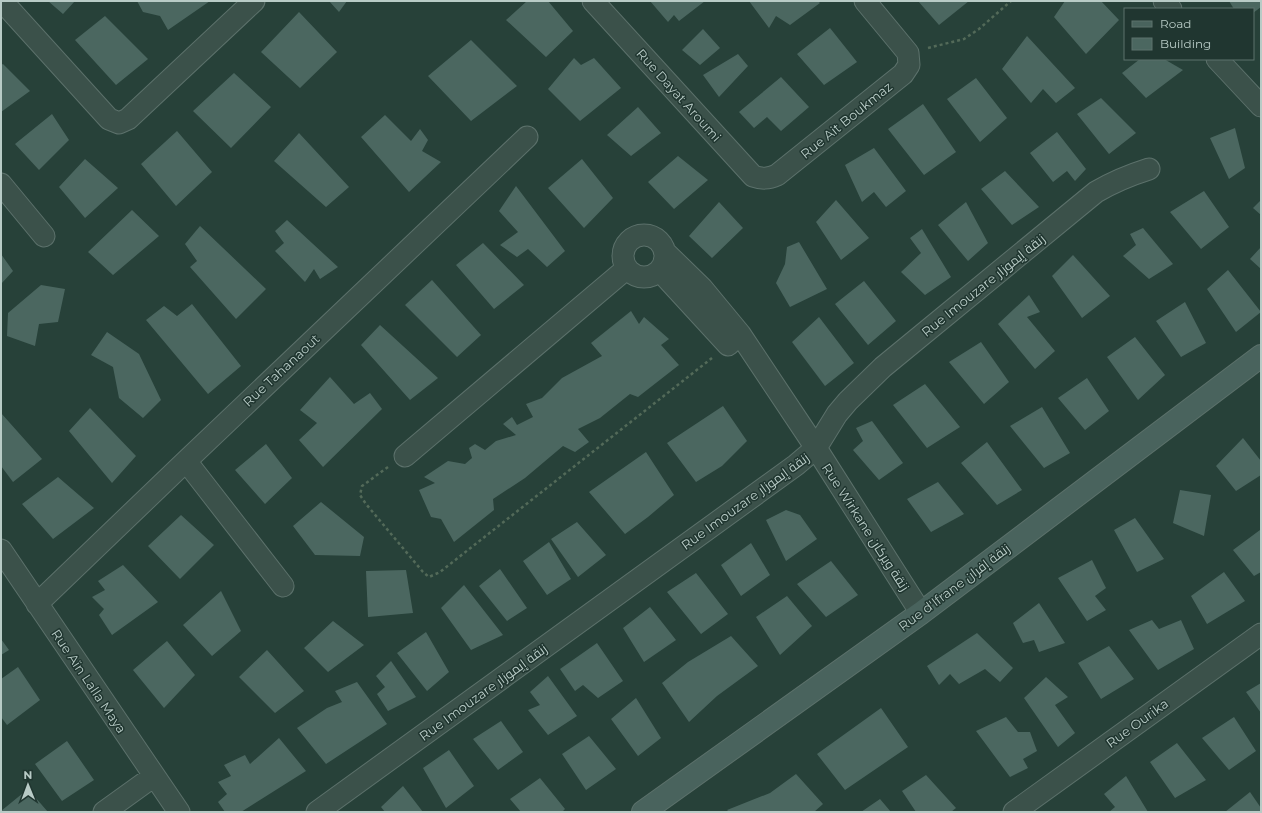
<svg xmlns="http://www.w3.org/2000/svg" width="1262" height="813" viewBox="0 0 1262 813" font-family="Montserrat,Cairo,sans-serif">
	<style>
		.building { fill: #4b6760 }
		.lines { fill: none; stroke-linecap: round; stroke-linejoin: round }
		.street-casing { stroke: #5c716b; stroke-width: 23 }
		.secondary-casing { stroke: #5c716b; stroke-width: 24 }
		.path { stroke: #536a59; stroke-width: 2.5; stroke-dasharray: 3 3; stroke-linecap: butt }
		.street { stroke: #3b514a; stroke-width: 21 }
		.secondary { stroke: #49635d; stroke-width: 22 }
		.labels { text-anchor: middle; stroke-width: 3; stroke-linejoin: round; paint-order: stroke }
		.street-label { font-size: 13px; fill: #b8cbc6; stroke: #203630 }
	</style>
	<rect width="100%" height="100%" fill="#274139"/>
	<path class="building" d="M48 1H75L63 14Z
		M137 1H210L168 30 160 16 143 12Z
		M329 1H347L339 12Z
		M527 1H548L573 31 546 57 506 20Z
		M650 1H705L679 21 674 15 668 22Z
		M749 1H818L820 3 790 25 776 16 769 28Z
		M918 1H969L939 25Z
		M1065 1H1101L1119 20 1086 54 1054 17Z
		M1229 1H1261V7L1253 13V9H1234Z
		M299 12 337 52 300 88 261 52Z
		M105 16 148 59 116 85 75 40Z
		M830 28 857 62 824 85 797 54Z
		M703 29 720 48 700 65 682 50Z
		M1027 36 1075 88 1056 103 1043 89 1031 103 1002 69Z
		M471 40 517 86 471 121 428 76Z
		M738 54 748 66 719 97 703 75Z
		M574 58 581 65 594 58 621 88 580 121 548 89Z
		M1140 59H1164L1183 70 1146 98 1122 73Z
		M3 64 30 91 1 112V65Z
		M234 73 271 107 231 148 193 111Z
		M781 77 809 107 781 131 767 117 754 128 739 112Z
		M976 78 1007 118 980 142 947 99Z
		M1101 98 1136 133 1109 154 1077 114Z
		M923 104 956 152 924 175 888 129Z
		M638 107 661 133 631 156 607 135Z
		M52 114 69 140 39 170 15 144Z
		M385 115 411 141 420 129 428 140 422 151 441 162 409 192 361 137Z
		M1235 128 1245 168 1229 179 1210 138Z
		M177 131 212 172 176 206 141 164Z
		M1057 132 1086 169 1075 181 1067 171 1053 182 1030 153Z
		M299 133 349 187 326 207 274 161Z
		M874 148 906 191 886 207 874 192 862 202 845 165Z
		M678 156 708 180 674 209 648 182Z
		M85 159 118 188 85 218 59 187Z
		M582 159 613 198 584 228 548 188Z
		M1005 171 1039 207 1012 225 981 189Z
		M516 186 565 251 547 267 528 249 517 257 500 245 518 232 499 211Z
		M1204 191 1229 227 1201 249 1170 212Z
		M836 200 869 238 841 260 816 222Z
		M1261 200V215L1253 208Z
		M719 202 743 228 712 258 689 236Z
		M966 202 988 243 968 261 938 225Z
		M132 210 159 236 113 275 88 252Z
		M287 220 338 267 320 279 314 269 305 282 275 251 284 243 275 231Z
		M200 226 266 289 236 319 190 267 197 261 185 244Z
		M1143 228 1173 264 1149 279 1123 256 1136 245 1130 234Z
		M922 229 951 277 925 295 901 272 921 253 910 238Z
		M799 242 827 289 790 307 776 283 785 264 787 247Z
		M483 243 524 285 494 309 456 265Z
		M1261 247V269L1250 259Z
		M1 254 13 271 1 284Z
		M1073 255 1110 296 1082 318 1052 276Z
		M1228 270 1261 312 1236 332 1207 289Z
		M432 280 481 335 457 357 405 305Z
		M864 281 896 321 868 345 835 304Z
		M41 285 65 289 58 322 39 324 35 346 7 336 8 313Z
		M1029 295 1040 312 1027 317 1055 351 1035 369 998 324Z
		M1185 302 1206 343 1181 357 1156 321Z
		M192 304 241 366 208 394 146 320 164 306 177 316Z
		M631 311 639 324 644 317 669 339 661 345 679 365 638 397 630 394 600 418 578 429 589 442 575 452 563 446 525 478 493 499 494 510 454 542 441 519 431 517 419 490 435 483 424 477 448 461 465 464 472 458 469 448 475 444 485 450 496 441 516 435 503 424 512 417 517 425 533 417 526 404 542 398 562 378 602 356 591 343Z
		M819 317 854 363 825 386 792 342Z
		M380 325 438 378 410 400 361 345Z
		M107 332 139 354 161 400 143 418 119 398 113 367 91 355Z
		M1135 337 1165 375 1138 400 1107 357Z
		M981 342 1009 382 984 404 949 362Z
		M330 377 354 404 370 393 382 409 323 467 299 440 317 423 300 410Z
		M1087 378 1109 411 1085 430 1058 398Z
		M925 384 960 427 927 448 893 405Z
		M723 406 747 441 722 466 696 482 667 443Z
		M1042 407 1070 453 1044 468 1010 426Z
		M90 408 136 456 112 483 69 431Z
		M1 413 42 459 13 482 1 466Z
		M872 421 903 463 879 480 853 450 863 441 856 428Z
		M1243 438 1261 461V475L1236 491 1216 466Z
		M987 442 1022 490 997 505 961 463Z
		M266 444 292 478 265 504 235 470Z
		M646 452 674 495 648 517 625 534 589 492Z
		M58 477 94 508 53 539 22 504Z
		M938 482 964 514 931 532 907 499Z
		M1180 490 1211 495 1204 536 1173 523Z
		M321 502 364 537 360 556 315 555 293 526Z
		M786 510 800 515 817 539 786 561 766 520Z
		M181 515 214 545 180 579 148 546Z
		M1135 518 1164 559 1137 572 1114 530Z
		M577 522 606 555 578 577 551 539Z
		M1260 530 1261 572 1254 576 1233 550Z
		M549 542 571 579 547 595 523 561Z
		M751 543 770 575 741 596 721 565Z
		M1092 560 1106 588 1095 596 1106 610 1087 621 1058 578Z
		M831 561 858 595 826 617 797 584Z
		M123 565 158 602 112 635 99 615 104 609 92 597 105 590 98 581Z
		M500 569 527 608 507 621 479 586Z
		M406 570 413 613 368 617 366 571Z
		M1224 572 1245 601 1207 624 1191 596Z
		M696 573 728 614 701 634 667 592Z
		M464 585 503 635 471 650 441 608Z
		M221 591 241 631 212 656 183 625Z
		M787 596 812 626 780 655 756 617Z
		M1039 603 1065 643 1039 652 1034 640 1023 643 1013 623Z
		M650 607 676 640 644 662 623 628Z
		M1152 620 1159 629 1181 620 1194 649 1158 670 1129 630Z
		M333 621 364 645 328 672 304 648Z
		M426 632 449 672 427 691 397 653Z
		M977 633 1013 668 1000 682 985 669 959 684 950 674 939 685 927 666Z
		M731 636 758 666 717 696 689 722 662 683 688 662Z
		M1 639 9 650 1 655Z
		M167 641 195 675 164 708 133 670Z
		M597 643 623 681 598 698 583 685 575 691 560 669Z
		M1109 646 1134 679 1101 699 1078 663Z
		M267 650 304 691 275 713 239 677Z
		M391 661 416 697 388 711 377 694 385 687 376 676Z
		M18 667 40 700 7 725 1 717V679Z
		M548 676 577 716 548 735 528 710 540 705 530 692Z
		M1046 677 1068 697 1055 705 1075 733 1058 747 1024 698Z
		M357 682 387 724 326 764 297 728 327 708 342 702 335 691Z
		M1261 683V713L1246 692Z
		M636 698 661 738 638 756 611 719Z
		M881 708 908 747 845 790 817 754Z
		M1006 717 1018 732H1030L1037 751 1023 759 1028 768 1010 777 976 731Z
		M1234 717 1256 751 1229 770 1202 738Z
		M501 721 523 752 498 770 473 739Z
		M589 736 616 769 586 790 562 754Z
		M279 738 306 771 241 812H225L218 802 227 794 218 782 231 776 224 765 245 755 250 764Z
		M67 741 94 780 62 801 35 764Z
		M1177 743 1206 780 1175 798 1150 762Z
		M449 750 474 786 446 808 423 768Z
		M796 774 823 804 814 812H729L727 810 770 793Z
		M926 775 956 808 951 812H916L902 791Z
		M1126 776 1148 812H1109L1115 807 1104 794Z
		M540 778 565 809 562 812H521L510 799Z
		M403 786 423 812H385L381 807Z
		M28 789 48 812H1V811Z
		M1250 792 1261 808V812H1225Z
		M880 799 891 812H861Z"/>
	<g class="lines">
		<defs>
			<path id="street" d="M2 1 109 119 119 123 128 119 254 1
				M593 1 753 176C762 179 768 179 777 175L903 74 909 65 908 53 865 1
				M1164 1 1171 9
				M1217 59 1261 106
				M1 184 44 236
				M623 256a21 21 0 1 1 42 0a21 21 0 1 1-42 0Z
				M665 252 702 288 740 334 816 448 921 613
				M660 271 728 345 740 334
				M405 456 626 269
				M186 461 283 586
				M1 550 179 812
				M37 604 186 461 527 137
				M104 812 154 776
				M317 812 796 465 816 448 837 414 848 401 883 367 1096 192C1113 182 1130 175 1149 169
				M1014 812 1261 634"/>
			<path id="secondary" d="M643 812 921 613 1261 356"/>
		</defs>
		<use href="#street" class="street-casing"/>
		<use href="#secondary" class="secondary-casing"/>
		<path class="path" d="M928 48 964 39 979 29 1011 1
			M388 467 362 486 360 495 366 504 423 572 429 577 440 572 712 358"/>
		<use href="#street" class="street"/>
		<use href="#secondary" class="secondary"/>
	</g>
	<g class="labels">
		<g class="street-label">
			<text transform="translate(679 95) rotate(48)" y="5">Rue Dayat Aroumi</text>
			<text transform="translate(846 120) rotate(-39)" y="5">Rue Ait Boukmaz</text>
			<text transform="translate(983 285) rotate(-39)" y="5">Rue Imouzare زنقة إيموزار</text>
			<text transform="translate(281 370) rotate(-43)" y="5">Rue Tahanaout</text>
			<text transform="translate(745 501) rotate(-36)" y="5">Rue Imouzare زنقة إيموزار</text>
			<text transform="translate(866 527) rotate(57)" y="5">Rue Wirkane زنقة ويركان</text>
			<text transform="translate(954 587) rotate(-37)" y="5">Rue d'Ifrane زنقة إفران</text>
			<text transform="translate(89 681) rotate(56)" y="5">Rue Aïn Lalla Maya</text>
			<text transform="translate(483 692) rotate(-36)" y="5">Rue Imouzare زنقة إيموزار</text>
			<text transform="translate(1137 723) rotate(-36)" y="5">Rue Ourika</text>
		</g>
	</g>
	<rect width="1262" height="813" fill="none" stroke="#b8cbc6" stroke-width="4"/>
	<rect x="1124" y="8" width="130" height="52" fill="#203630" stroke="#5d726c"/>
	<rect x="1132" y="21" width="20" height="6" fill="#49635d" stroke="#5d726c"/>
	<text x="1160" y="28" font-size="12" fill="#b8cbc6">Road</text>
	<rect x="1132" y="38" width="20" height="12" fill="#4b6760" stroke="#5d726c"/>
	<text x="1160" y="48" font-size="12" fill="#b8cbc6">Building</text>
	<g transform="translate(28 785) rotate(359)" stroke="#203630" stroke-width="3" paint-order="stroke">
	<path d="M0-3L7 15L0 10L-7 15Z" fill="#b8cbc6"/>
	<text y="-6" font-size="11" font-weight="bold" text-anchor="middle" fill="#b8cbc6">N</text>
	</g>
</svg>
